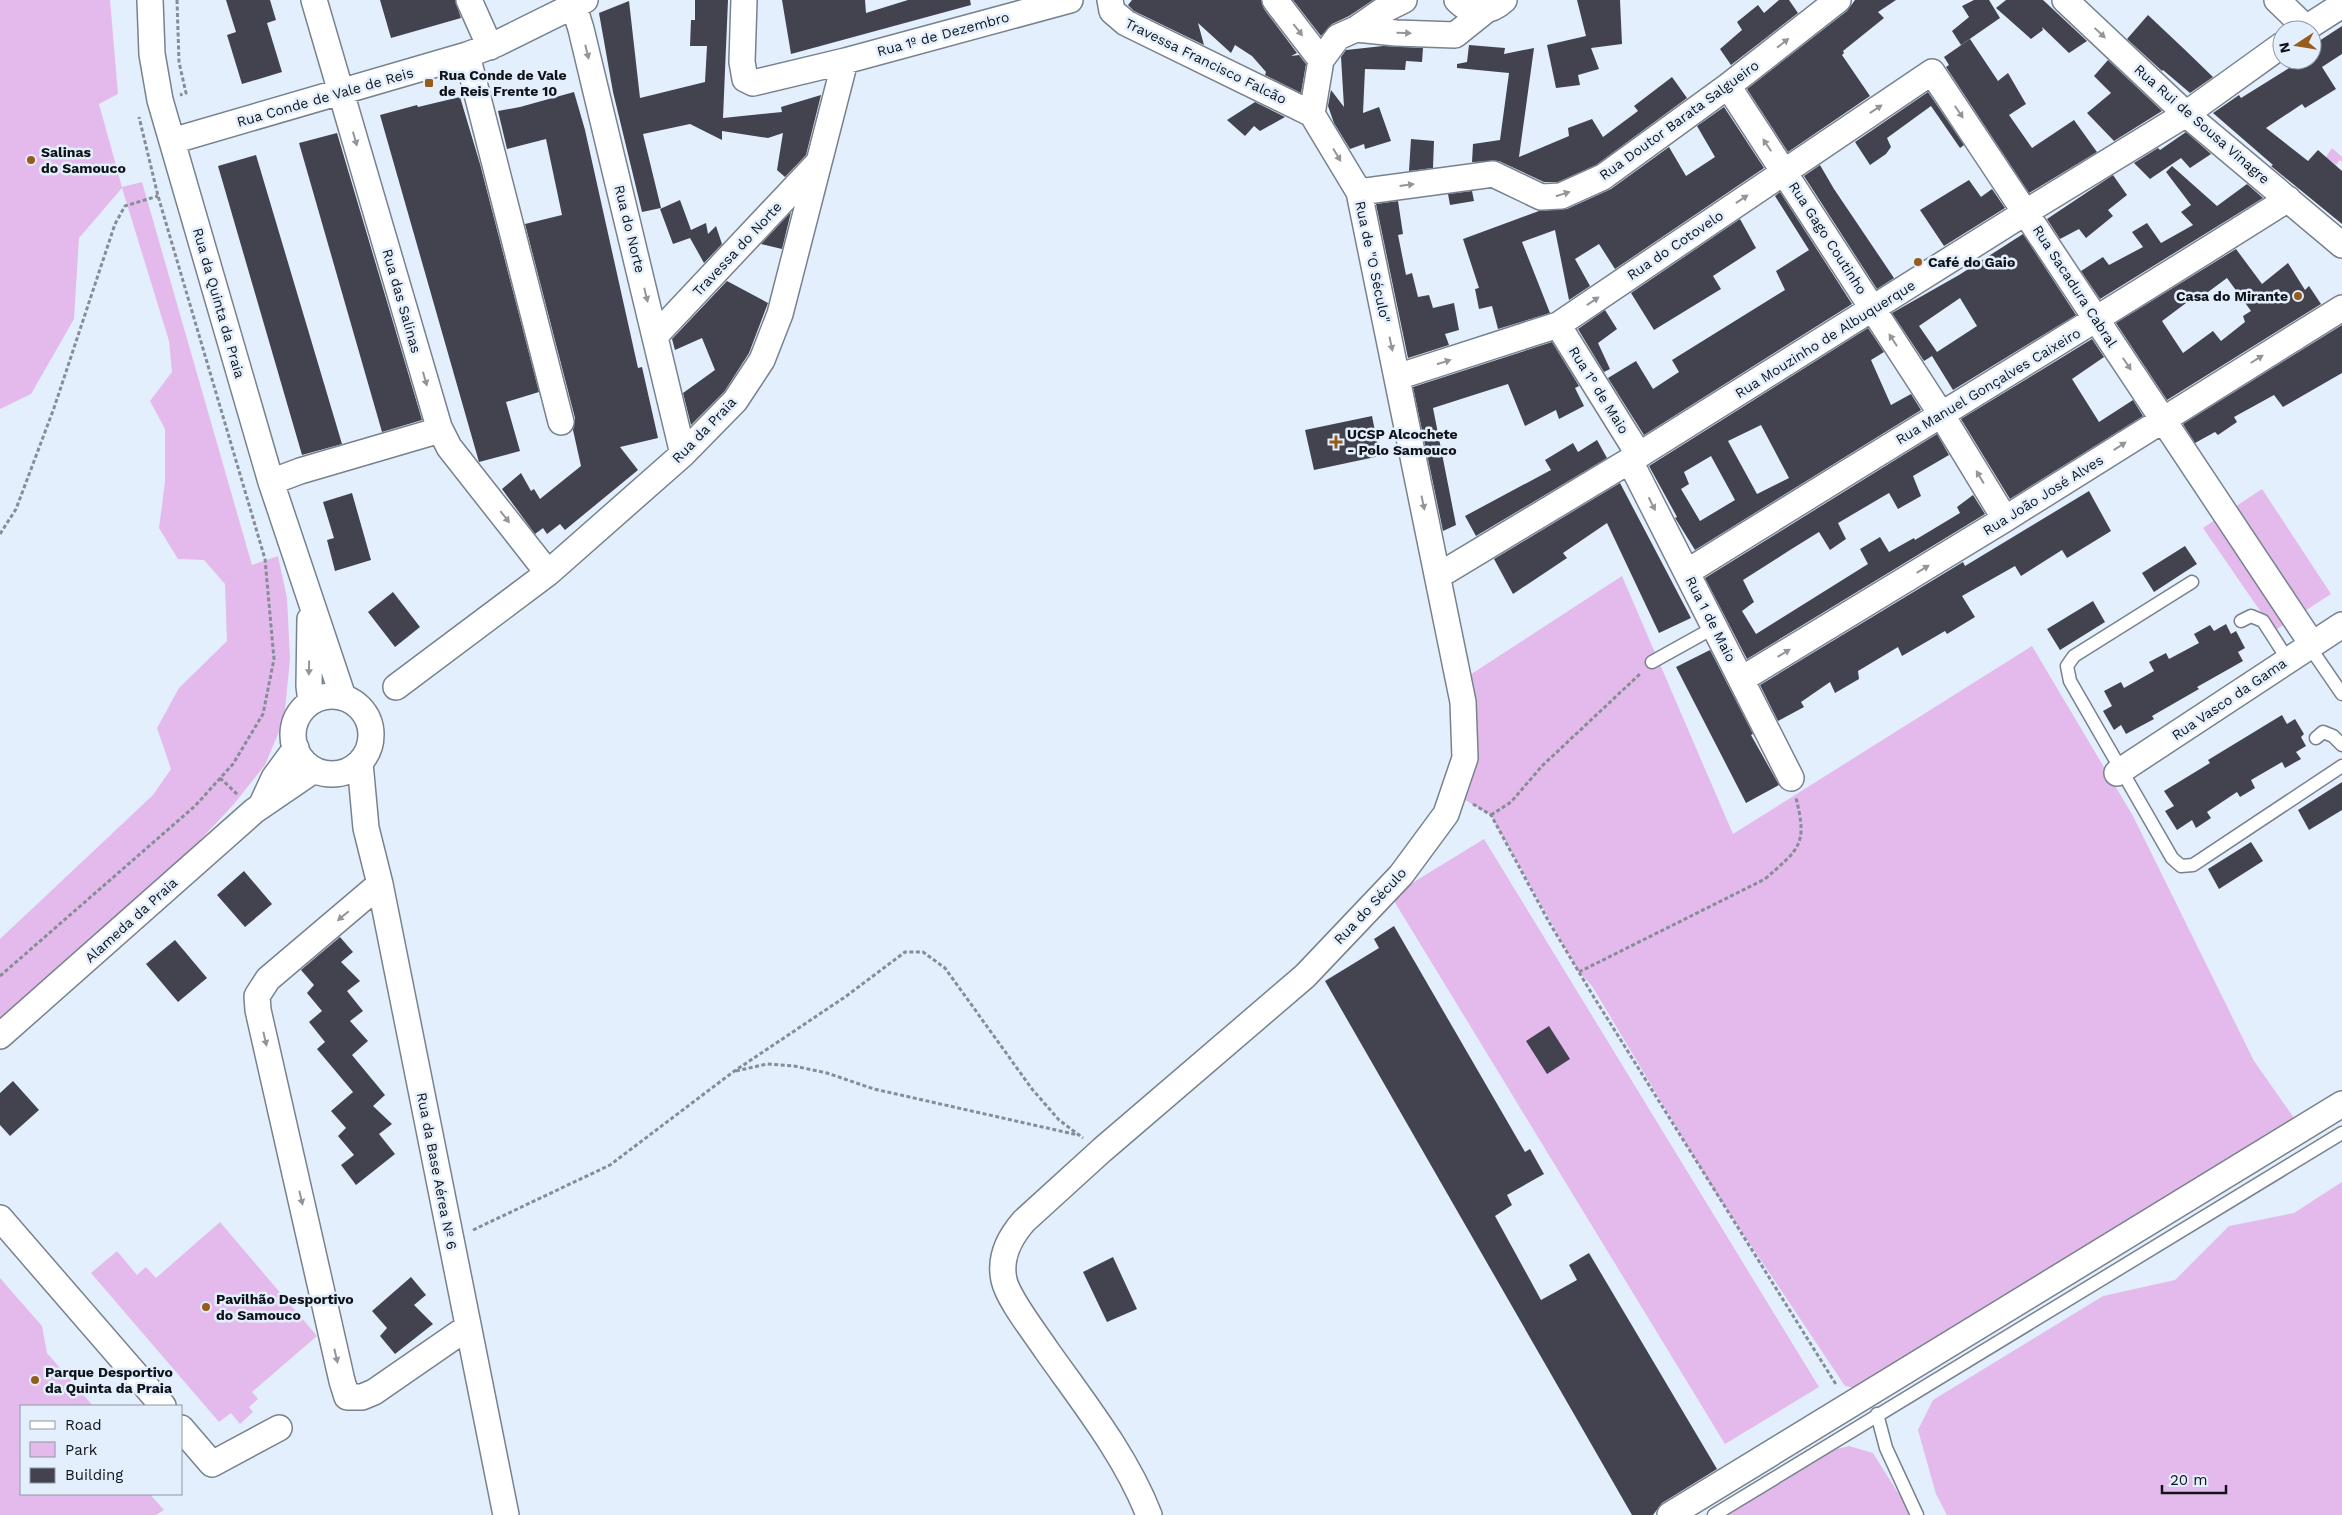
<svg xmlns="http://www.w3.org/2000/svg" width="2342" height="1515" viewBox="0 0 2342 1515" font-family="'Work Sans',sans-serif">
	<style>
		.green { fill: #e4baec }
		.building { fill: #434350; fill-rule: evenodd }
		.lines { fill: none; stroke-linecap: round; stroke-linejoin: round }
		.lane-casing { stroke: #78828e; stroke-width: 15 }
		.street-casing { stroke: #78828e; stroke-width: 28 }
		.path { stroke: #858d97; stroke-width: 3; stroke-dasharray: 4 2.5; stroke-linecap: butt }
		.lane { stroke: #fff; stroke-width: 12 }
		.street { stroke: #fff; stroke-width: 25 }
		.oneway { fill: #939598 }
		.poi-dot { fill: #975b1c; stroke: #e3effd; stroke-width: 2 }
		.labels { text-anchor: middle; stroke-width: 5; stroke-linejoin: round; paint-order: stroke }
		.street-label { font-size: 14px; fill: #101419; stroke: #e3effd }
		.poi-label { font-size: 14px; font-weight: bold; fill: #101419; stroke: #e3effd; text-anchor: start }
	</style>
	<rect width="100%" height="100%" fill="#e3effd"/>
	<path class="green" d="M0 0H110L118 94 99 104 122 187 142 182 252 565 278 556 287 598 290 659 284 720 265 765 234 804 171 871 0 1032V939L153 795 171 769 157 728 179 688 227 641 225 584 204 560 178 559 159 528 165 482V429L150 401 172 372 169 341 122 188 79 238 74 319 31 394 0 409Z
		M2332 148 2342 157V162L2340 160 2336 165 2326 157Z
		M2262 489 2331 594 2274 631 2203 528Z
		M1622 576 1733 834 2032 646 2133 816 2254 1061 2294 1118 2266 1137 1854 1388 1845 1386 1714 1190 1592 986 1579 972 1491 815 1453 793 1459 682Z
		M1484 839 1819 1387 1725 1444 1391 896Z
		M2342 1182V1515H1947L1936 1494 1918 1430 1933 1400 2103 1296 2175 1280 2229 1226 2294 1213Z
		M220 1222 317 1336 252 1392 258 1399 249 1407 253 1412 240 1424 231 1413 219 1422 91 1273 117 1251 137 1275 146 1267 156 1278Z
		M0 1278 42 1326 47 1353 93 1406H21V1494H150L164 1510 156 1515H0Z
		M1849 1446 1873 1453 1912 1515H1728L1833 1450Z"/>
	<path class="building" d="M226 0H270L276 20 267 23 282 72 242 84 227 35 236 32Z
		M380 0H455L461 18 391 38Z
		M695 0H728L723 118 782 112 781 107 821 95 806 155 785 177 777 170 783 133 768 138 722 131V140L690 124 643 134 661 208 642 212 613 92 599 13 629 1 640 98 705 82 707 46H690L691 20H695Z
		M782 0H865L866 13 908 0H970L971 5 791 54Z
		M1132 0H1261L1264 9 1297 53 1291 56 1299 55 1306 64 1301 93 1265 75 1266 72 1252 56 1235 45 1231 53 1198 23 1204 45 1134 11 1128 5Z
		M1293 0H1373L1349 16 1332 24 1321 36Z
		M1577 0H1620L1622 44 1591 48 1599 69 1578 75 1580 85 1556 88 1547 45 1586 36Z
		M1779 0H1789L1798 13 1731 65 1720 49 1742 30 1737 22 1758 5 1764 13Z
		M1855 0H1896L1878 12 1884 18 1843 51 1844 53 1842 55 1870 96 1788 152 1747 89 1847 11Z
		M1974 0H1989L2000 18 1961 45 1952 31 1969 17 1962 6Z
		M2006 0H2043L2087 41 2069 53 2042 27 2043 30 2031 39 1996 8Z
		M2148 15 2183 48 2213 77 2190 93 2163 70 2162 71 2127 39Z
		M2342 26V54L2322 67 2336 89 2305 108 2302 104 2266 128 2308 161 2318 150 2342 171V224L2271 166 2273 165 2213 113 2239 95 2241 98 2302 60H2312V54L2320 50 2316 43Z
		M1970 39 1998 81 2008 73 2026 104 2009 115 2032 148 2074 120 2097 152 2029 193 1946 67 1949 65 1944 57Z
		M1469 45 1505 48 1504 54 1534 48 1519 157 1569 136 1568 128 1592 119 1603 137 1638 111 1634 106 1672 77 1687 98 1596 165 1558 182H1544L1499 161 1472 162 1473 144 1500 140 1509 73 1457 68V64L1467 62Z
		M1383 46 1423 48 1422 62 1406 61 1405 70 1365 69 1363 113 1379 107 1391 141 1365 149 1364 144 1350 149 1334 123 1328 106 1331 90 1344 107 1341 57 1346 50Z
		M2108 60 2162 111 2114 141 2087 113 2111 93 2094 76Z
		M574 92 585 130 638 368 642 367 658 438 620 447 638 470 565 530 560 524 547 534 543 528 535 534 502 489 521 473 531 491 534 489 540 499 581 466 573 430 575 418 525 224 562 215 546 139 507 149 498 111 520 107Z
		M1928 92 1964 145 1960 148 1931 106 1887 138 1891 147 1886 154 1870 165 1855 142Z
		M460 97 480 164 539 392 506 402 520 451 479 462 380 115 417 105 418 107Z
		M1255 102 1285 117 1260 131 1254 126 1245 136 1227 120Z
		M1724 107 1764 168 1615 269 1599 244 1575 259 1590 286 1569 300 1555 230 1522 242 1550 313 1498 329 1492 306 1479 309 1475 289 1479 288 1463 239 1539 211 1567 209 1611 189 1669 147 1686 176 1715 157 1697 126Z
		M2186 132 2211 154 2190 168 2181 158 2150 179 2134 163 2158 148 2160 150Z
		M337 133 422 420 382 432 299 143Z
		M1411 139 1434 141 1433 168 1409 171Z
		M256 155 342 444 302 455 218 166Z
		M1820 165 1834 189 1894 278 1877 289 1804 176Z
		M2172 166 2217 206 2247 184 2263 198 2100 299 2081 271 2103 257 2109 265 2143 247 2132 232 2147 223 2161 243 2193 225 2181 212 2191 205 2166 172Z
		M2113 175 2127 195 2108 210 2113 216 2086 238 2079 229 2060 239 2047 219Z
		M1969 180 1981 197 1992 189 2005 208 1944 246 1920 210Z
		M1472 191 1474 201 1450 205 1448 194Z
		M1780 192 1852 304 1644 435 1608 378 1636 361 1653 389 1679 372 1672 360 1785 290 1776 271 1809 250 1775 196Z
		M680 200 691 230 706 223 708 234 716 226 722 244 704 263 690 238 673 244 660 209Z
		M1398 201 1403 234 1398 235 1406 275 1412 273 1418 297 1429 295 1433 308 1454 303 1459 330 1445 334 1449 345 1408 358 1376 204Z
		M791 212 782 249 761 244Z
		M1740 219 1756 248 1713 276 1721 289 1654 330 1631 293Z
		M2023 234 2076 315 1953 390 1932 356 1924 361 1892 313 1959 275ZM1960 298 1977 326 1937 352 1919 326Z
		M2236 249 2262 284 2288 263 2305 290 2309 286 2321 304 2167 400 2116 323ZM2227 278 2251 311 2243 316 2245 322 2221 341 2213 331 2183 353 2162 321 2198 294 2200 298Z
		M727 281 768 303 749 353 724 392 691 425 683 393 715 370 702 338 675 350 672 339Z
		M1605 310 1617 329 1598 343 1610 369 1604 372 1578 329Z
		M2342 325V373L2283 407 2274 395 2234 417 2237 422 2218 435 2215 432 2195 443 2183 424Z
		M1868 328 1884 352 1871 360 1891 405 1911 394 1921 410 1695 550 1677 521 1675 518 1677 517 1649 466ZM1761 425 1789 478 1757 494 1728 441ZM1711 456 1735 500 1700 521 1681 489 1689 484 1684 472Z
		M2092 339 2104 357 2072 379 2099 422 2133 400 2143 416 2010 499 1961 419Z
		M1552 342 1579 386 1575 388 1584 406 1559 419 1556 410 1525 426 1508 384 1433 408 1456 525 1443 531 1413 387Z
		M1372 416 1380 456 1314 470 1305 430Z
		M1937 434 1949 455 1913 476 1921 496 1898 509 1889 493 1838 523 1846 539 1830 550 1819 532 1790 550 1743 580 1754 602 1742 611 1756 634 1868 564 1860 549 1880 537 1889 552 1914 538 1915 540 1960 513 1957 507 1973 495 1985 514 1747 659 1705 578Z
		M1597 440 1607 458 1476 536 1465 516 1551 470 1545 460 1573 443 1578 452Z
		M1620 483 1691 618 1659 633 1607 523 1563 553 1567 558 1513 594 1494 559Z
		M2089 491 2111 531 2067 558 2062 550 2021 576 2015 566 1962 596 1975 617 1947 634 1945 631 1902 656 1898 647 1858 671 1859 679 1835 693 1830 682 1801 702 1804 707 1778 721 1760 685 1963 562 1965 566Z
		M352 493 371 560 335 571 327 540 334 538 323 502Z
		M2185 546 2197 564 2154 592 2142 573Z
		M393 592 420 627 395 647 368 612Z
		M2093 601 2105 622 2060 650 2047 629Z
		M2226 624 2231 634 2236 631 2245 648 2238 652 2243 661 2197 687 2199 689 2152 716 2154 719 2126 734 2121 725 2114 730 2103 711 2112 706 2104 691 2121 682 2124 688 2154 671 2149 662 2166 653 2169 659 2199 643 2194 634 2210 625 2214 631Z
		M1710 650 1753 734 1751 735 1779 785 1746 803 1676 667Z
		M2282 715 2287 724 2295 719 2304 734 2301 737 2306 746 2296 752 2301 759 2285 768 2282 762 2251 780 2255 788 2240 797 2237 792 2207 812 2211 818 2196 828 2192 820 2177 830 2165 811 2174 806 2164 791 2210 763 2208 760Z
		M2342 782V810L2309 830 2298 810Z
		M2251 842 2263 861 2219 889 2208 869Z
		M244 871 272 904 245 927 217 895Z
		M1394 926 1525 1152 1530 1149 1544 1174 1507 1195 1512 1205 1495 1216 1541 1300 1577 1280 1569 1265 1589 1253 1717 1469 1662 1503 1653 1515H1632L1325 981 1379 948 1374 939Z
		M340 937 353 952 341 962 360 981 347 991 363 1011 350 1021 368 1041 352 1055 385 1095 373 1106 392 1124 379 1134 395 1154 356 1185 341 1165 354 1155 338 1136 346 1128 331 1111 353 1092 317 1049 325 1042 309 1022 322 1011 307 993 314 985 301 970Z
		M175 940 207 978 178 1002 146 964Z
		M1549 1026 1570 1059 1547 1074 1526 1041Z
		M13 1081 39 1110 10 1136 0 1125V1093Z
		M1113 1257 1137 1309 1107 1322 1083 1272Z
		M411 1277 426 1295 414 1305 433 1324 395 1354 380 1336 387 1328 372 1311Z"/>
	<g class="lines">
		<defs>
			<path id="lane" d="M2192 582 2074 656 2067 666 2070 681 2172 858 2181 866 2193 865 2342 766
				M2241 621 2251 616 2263 621 2288 660
				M2309 646 2342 694
				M1652 662 1715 627
				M2316 738 2323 732 2333 736 2342 745
				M1877 1414 1886 1448 1917 1515
				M1714 1515 2342 1133"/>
			<path id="street" d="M150 0 152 54 160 100 271 482 343 697
				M314 0 439 427 449 447 548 573
				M469 0 490 47
				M572 0 581 29 683 454
				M744 0 742 62 745 79 753 83 845 61 1070 0
				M1110 0 1112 11 1126 23 1312 114
				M1275 0 1321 60
				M1457 0C1471 15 1490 13 1504 0
				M2065 0 2186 114 2342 245
				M2277 0 2306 28
				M1356 29 1396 33 1455 35 1485 11
				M2303 30 2342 5
				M467 55 561 422
				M1728 86 1941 414 2005 519
				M172 141 467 55 496 44 585 0
				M1359 192 1493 174 1541 197 1561 196 1603 177 1728 86 1838 0
				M1558 325 1639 455
				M656 335 817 164
				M1397 377 1558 325 1932 72 2312 644
				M1630 461 1791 778
				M271 482 300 471 440 430
				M1687 572C1887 447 2089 325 2288 199
				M1438 576 1639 455 2026 212 2186 114 2282 45
				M310 619 309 686 311 702
				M1742 679 2005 519 2342 308
				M396 687 548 573 683 454 735 401 762 360 780 314 845 61
				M293 735a39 39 0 1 1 78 0a39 39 0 1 1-78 0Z
				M360 763 366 828 380 884 506 1515
				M2117 773 2342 625
				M262 804 274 778 296 748
				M380 884 268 979 257 996 258 1010 342 1381 347 1397H362L374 1392 468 1327
				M0 1036 254 811 314 770
				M0 1218 163 1406
				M181 1428 212 1464 279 1428
				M1149 1515C1126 1456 1084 1403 1047 1351 1036 1334 1008 1299 1004 1280 999 1257 1009 1238 1024 1221L1102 1150 1305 976 1401 875 1446 814 1465 758 1463 702 1359 192 1312 114 1321 60 1338 37 1356 29 1382 11 1404 0
				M1670 1515 2342 1104"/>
		</defs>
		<use href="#lane" class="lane-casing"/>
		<use href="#street" class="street-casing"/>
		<path class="path" d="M177 0 179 62 186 93 180 95
			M0 534 16 509 54 408 115 224 125 206 158 196
			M220 778 238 795
			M1473 804 1491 815 1549 922 1592 994 1837 1386
			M1491 815 1511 802 1542 766 1641 673
			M1579 972 1765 879C1799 849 1808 845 1796 798
			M0 976 195 806 233 764 263 714 274 659 265 559 158 196 139 117
			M736 1071 767 1064 794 1066 827 1073 874 1089 1078 1135
			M473 1230 610 1165 733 1072 845 997 905 952H923L945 968 1032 1089 1059 1120 1083 1138"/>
		<use href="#lane" class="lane"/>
		<use href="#street" class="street"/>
	</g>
	<defs><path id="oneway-solid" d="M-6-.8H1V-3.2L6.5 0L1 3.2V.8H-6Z" transform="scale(1.25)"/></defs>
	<g class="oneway">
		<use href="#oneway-solid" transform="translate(1298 30) rotate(52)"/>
		<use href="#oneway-solid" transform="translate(1404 33) rotate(2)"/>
		<use href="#oneway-solid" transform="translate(2100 33) rotate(43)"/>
		<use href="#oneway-solid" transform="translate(1783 43) rotate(-38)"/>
		<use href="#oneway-solid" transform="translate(587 52) rotate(76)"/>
		<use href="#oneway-solid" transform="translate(1876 109) rotate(-34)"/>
		<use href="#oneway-solid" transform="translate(1959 112) rotate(56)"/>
		<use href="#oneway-solid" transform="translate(355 139) rotate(74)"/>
		<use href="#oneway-solid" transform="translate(1767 145) rotate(-124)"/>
		<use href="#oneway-solid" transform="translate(1337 155) rotate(59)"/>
		<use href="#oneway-solid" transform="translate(1407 185) rotate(-7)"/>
		<use href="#oneway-solid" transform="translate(1563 194) rotate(-17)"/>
		<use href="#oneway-solid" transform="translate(1742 199) rotate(-34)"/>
		<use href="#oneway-solid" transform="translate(646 295) rotate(76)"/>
		<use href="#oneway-solid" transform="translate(1593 301) rotate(-34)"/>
		<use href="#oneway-solid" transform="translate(1893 340) rotate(-123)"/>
		<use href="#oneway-solid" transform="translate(1391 344) rotate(78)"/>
		<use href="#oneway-solid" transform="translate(2257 359) rotate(-32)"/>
		<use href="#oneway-solid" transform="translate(1444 362) rotate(-18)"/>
		<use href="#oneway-solid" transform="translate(2127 364) rotate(56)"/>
		<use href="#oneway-solid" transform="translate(425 379) rotate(74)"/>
		<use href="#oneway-solid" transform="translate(2120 446) rotate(-33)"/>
		<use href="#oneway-solid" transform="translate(1980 477) rotate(-121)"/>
		<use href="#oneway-solid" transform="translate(1423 503) rotate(78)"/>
		<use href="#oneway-solid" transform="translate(1652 504) rotate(63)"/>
		<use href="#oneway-solid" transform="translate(505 517) rotate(52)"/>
		<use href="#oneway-solid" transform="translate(1923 569) rotate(-31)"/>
		<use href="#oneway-solid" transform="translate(1784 653) rotate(-31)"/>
		<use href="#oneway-solid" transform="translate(309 668) rotate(91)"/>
		<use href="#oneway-solid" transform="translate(343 916) rotate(140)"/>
		<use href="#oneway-solid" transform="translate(265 1039) rotate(77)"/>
		<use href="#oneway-solid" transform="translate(301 1198) rotate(77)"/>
		<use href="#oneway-solid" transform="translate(336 1356) rotate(77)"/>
	</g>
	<g class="poi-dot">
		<rect x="424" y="78" width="10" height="10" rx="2.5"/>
		<circle cx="31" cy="160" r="5"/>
		<circle cx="1918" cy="262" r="5"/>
		<circle cx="2298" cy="296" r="5"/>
		<path d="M1333.5 434.5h5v5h5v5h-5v5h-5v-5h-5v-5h5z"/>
		<circle cx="206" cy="1307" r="5"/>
		<circle cx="35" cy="1380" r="5"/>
	</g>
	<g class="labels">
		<g class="street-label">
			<text transform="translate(943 34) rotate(-15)" y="5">Rua 1º de Dezembro</text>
			<text transform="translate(1206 61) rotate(26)" y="5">Travessa Francisco Falcão</text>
			<text transform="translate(325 97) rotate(-16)" y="5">Rua Conde de Vale de Reis</text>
			<text transform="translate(1679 120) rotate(-36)" y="5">Rua Doutor Barata Salgueiro</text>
			<text transform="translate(2202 124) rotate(41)" y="5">Rua Rui de Sousa Vinagre</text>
			<text transform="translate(630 229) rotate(76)" y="5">Rua do Norte</text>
			<text transform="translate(1828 238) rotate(57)" y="5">Rua Gago Coutinho</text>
			<text transform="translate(1675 245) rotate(-34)" y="5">Rua do Cotovelo</text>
			<text transform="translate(737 249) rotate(-47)" y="5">Travessa do Norte</text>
			<text transform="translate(1373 262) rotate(78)" y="5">Rua de "O Século"</text>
			<text transform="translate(2075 286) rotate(57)" y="5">Rua Sacadura Cabral</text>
			<text transform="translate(402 301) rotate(74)" y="5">Rua das Salinas</text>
			<text transform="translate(219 303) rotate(74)" y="5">Rua da Quinta da Praia</text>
			<text transform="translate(1825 339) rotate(-32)" y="5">Rua Mouzinho de Albuquerque</text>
			<text transform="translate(1988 386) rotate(-31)" y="5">Rua Manuel Gonçalves Caixeiro</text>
			<text transform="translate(1599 390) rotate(58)" y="5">Rua 1° de Maio</text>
			<text transform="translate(704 430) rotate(-46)" y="5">Rua da Praia</text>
			<text transform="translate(2043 495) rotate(-32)" y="5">Rua João José Alves</text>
			<text transform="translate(1711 619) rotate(63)" y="5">Rua 1 de Maio</text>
			<text transform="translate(2229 699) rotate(-34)" y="5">Rua Vasco da Gama</text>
			<text transform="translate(1370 906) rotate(-47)" y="5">Rua do Século</text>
			<text transform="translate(131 920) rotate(-42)" y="5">Alameda da Praia</text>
			<text transform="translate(437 1171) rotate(79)" y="5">Rua da Base Aérea Nº 6</text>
		</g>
		<g class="poi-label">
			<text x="439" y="80">Rua Conde de Vale<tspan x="439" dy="16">de Reis Frente 10</tspan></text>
			<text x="41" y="157">Salinas<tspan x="41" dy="16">do Samouco</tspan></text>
			<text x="1928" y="267">Café do Gaio</text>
			<text x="2288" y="301" text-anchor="end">Casa do Mirante</text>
			<text x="1347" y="439">UCSP Alcochete<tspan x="1347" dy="16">- Polo Samouco</tspan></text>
			<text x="216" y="1304">Pavilhão Desportivo<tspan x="216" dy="16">do Samouco</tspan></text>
			<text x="45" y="1377">Parque Desportivo<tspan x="45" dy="16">da Quinta da Praia</tspan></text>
		</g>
	</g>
	<rect x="20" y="1405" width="162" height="90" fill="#e3effd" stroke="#8f97a2"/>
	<rect x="30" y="1421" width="25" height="8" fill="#ffffff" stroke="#8f97a2"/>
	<text x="65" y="1430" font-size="15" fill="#101419">Road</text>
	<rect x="30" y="1442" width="25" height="15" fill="#e4baec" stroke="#8f97a2"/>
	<text x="65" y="1455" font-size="15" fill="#101419">Park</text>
	<rect x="30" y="1468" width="25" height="15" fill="#434350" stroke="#8f97a2"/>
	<text x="65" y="1480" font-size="15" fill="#101419">Building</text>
	<g transform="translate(2297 45) rotate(258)"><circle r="24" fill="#e3effd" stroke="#8f97a2"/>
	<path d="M0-4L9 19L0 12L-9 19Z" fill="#975b1c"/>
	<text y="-8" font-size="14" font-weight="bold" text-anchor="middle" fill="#101419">N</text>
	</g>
	<path d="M2162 1485v8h64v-8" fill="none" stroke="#101419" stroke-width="2.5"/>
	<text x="2170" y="1485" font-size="15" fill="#101419" stroke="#e3effd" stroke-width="4" paint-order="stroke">20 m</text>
</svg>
